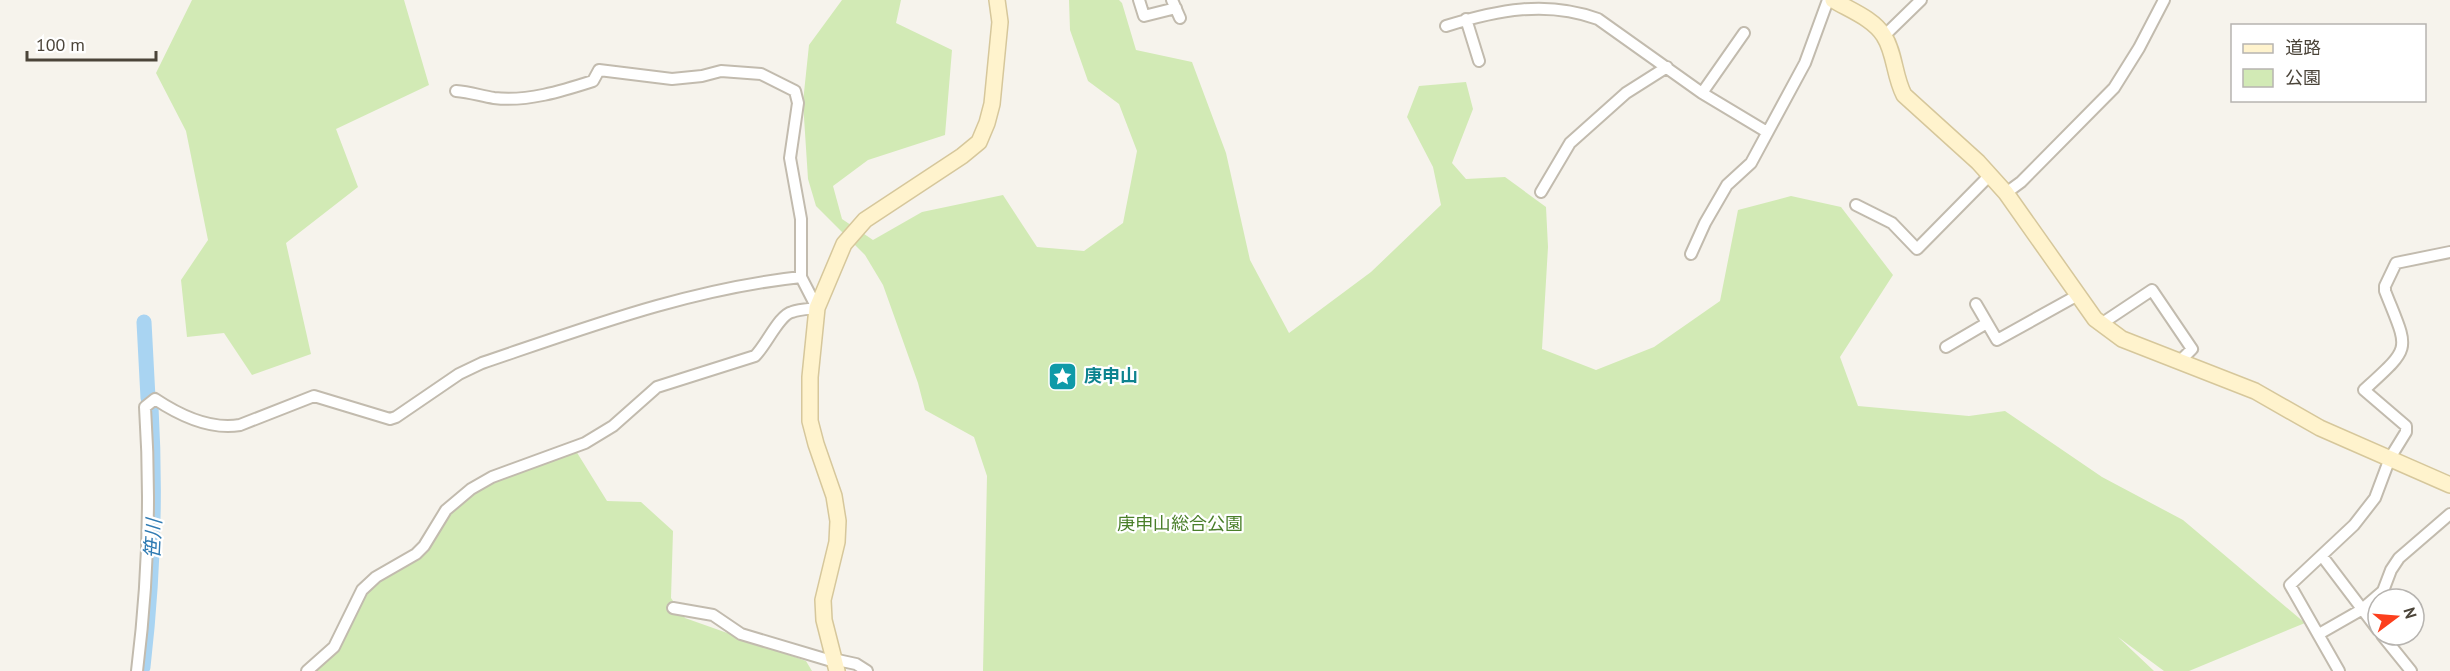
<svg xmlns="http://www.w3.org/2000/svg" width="2450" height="671" viewBox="0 0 2450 671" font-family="'PT Sans','Noto Sans JP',sans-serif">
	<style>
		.green { fill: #d2eab5 }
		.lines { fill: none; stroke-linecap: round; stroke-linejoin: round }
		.river { stroke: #a9d4f2; stroke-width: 15 }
		.street-casing { stroke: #c2bbae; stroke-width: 14 }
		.secondary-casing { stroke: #d6c79b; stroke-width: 18 }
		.street { stroke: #fff; stroke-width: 10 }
		.secondary { stroke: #fff3cd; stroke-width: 15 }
		.labels { text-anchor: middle; stroke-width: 4.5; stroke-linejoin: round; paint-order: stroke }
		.culture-label { font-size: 18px; font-weight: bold; fill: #0d838f; stroke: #fff; text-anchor: start }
		.park-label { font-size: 18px; fill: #4a7f2a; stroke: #fff }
		.water-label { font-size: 20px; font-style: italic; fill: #2e7ab2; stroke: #fff }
	</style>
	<rect width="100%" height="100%" fill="#f6f3ec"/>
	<path class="green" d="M192 0H404L429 85 336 129 358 187 286 243 311 354 252 375 224 333 187 337 181 280 208 240 186 131 156 73Z
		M842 0H901L896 23 952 50 945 135 868 160 833 186 842 219 873 240 922 212 1003 195 1037 247 1084 251 1123 223 1137 151 1119 104 1088 81 1070 30 1069 0H1119L1122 3 1136 50 1192 62 1226 153 1250 260 1289 333 1371 272 1441 205 1433 167 1407 117 1419 86 1466 82 1473 109 1452 163 1466 179 1505 177 1546 207 1548 247 1542 349 1596 370 1654 347 1720 301 1738 210 1791 196 1841 207 1893 275 1840 357 1858 406 1969 416 2005 411 2102 477 2183 520 2305 623 2189 671H2164L2118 637 2154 671H983L987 476 974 437 925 410 918 383 883 285 865 255 816 206 808 179 803 102 809 45Z
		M576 451 607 501 641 502 673 531 671 598 685 618 806 661 812 671H316L338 649 370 584C389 572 412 567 429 549 440 537 443 518 456 507 491 478 534 466 576 451Z"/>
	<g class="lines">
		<path class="river" d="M144 322 148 398
			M143 667C153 580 156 494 151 407"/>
		<defs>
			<path id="street" d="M1139 0 1144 16 1176 8
				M1172 0 1180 18
				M1466 19 1479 61
				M1446 26C1497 10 1547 0 1598 19L1702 93 1767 132
				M1884 36 1921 0
				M1702 93 1744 33
				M1541 192 1570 143 1626 93 1667 67
				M2006 193 2021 182 2114 88 2139 48 2164 0
				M1856 205 1892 223 1917 249 1990 175
				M1691 254 1705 223 1727 185 1751 163 1805 63 1828 0
				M1976 304 1997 340 2078 295
				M2101 324 2152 290 2192 349 2180 361
				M1946 347 1987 323
				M2322 556 2378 630
				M673 608 713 615 741 634 835 662
				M2319 634 2361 610 2383 591 2391 570 2399 558 2450 514
				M2382 635 2411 671
				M833 659 856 664 867 671
				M137 671C148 583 151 496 145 407L155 399C179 415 211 430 240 425L314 396 390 419 396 417 459 374 482 363C588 327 689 289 801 277
				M307 671 334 647 362 590 376 577 416 554 424 546 446 510 471 489 492 477 585 443 613 426 657 387 755 356C767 344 779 315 792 312 800 309 809 309 817 308L801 277V219L790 158 798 103 795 91 761 74 721 71 702 76 672 79 599 70 593 81C562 91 527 102 494 98 481 96 470 92 456 91
				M2339 671 2290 585 2354 525 2375 498 2390 458 2406 432V426L2364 390C2413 345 2409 352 2385 291V286L2396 263 2450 252"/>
			<path id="secondary" d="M1833 0C1850 10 1874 19 1884 36 1895 53 1894 76 1904 95L1978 162 2006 193 2095 319 2122 339 2255 391 2320 428 2450 485
				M837 671 824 620 823 600 837 542 838 521 834 496 816 444 810 421V377L817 308 844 244 865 220 962 156 979 142 987 123 992 104 1000 22 997 0"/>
		</defs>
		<use href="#street" class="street-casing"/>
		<use href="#secondary" class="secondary-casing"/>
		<use href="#street" class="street"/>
		<use href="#secondary" class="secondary"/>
	</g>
	<defs>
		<symbol id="sight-square" viewBox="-11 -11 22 22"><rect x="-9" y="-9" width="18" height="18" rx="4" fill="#0f9aa8" stroke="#fff"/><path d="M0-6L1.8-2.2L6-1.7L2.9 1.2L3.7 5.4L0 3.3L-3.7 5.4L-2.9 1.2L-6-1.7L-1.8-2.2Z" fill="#fff"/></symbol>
	</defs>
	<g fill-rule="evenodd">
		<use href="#sight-square" x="1046" y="360" width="33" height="33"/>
	</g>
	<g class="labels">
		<g class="culture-label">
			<text x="1084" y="382">庚申山</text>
		</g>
		<g class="park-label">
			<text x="1180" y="530">庚申山総合公園</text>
		</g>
		<g class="water-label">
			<text transform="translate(153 539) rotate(-87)" y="7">笹川</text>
		</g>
	</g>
	<rect x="2231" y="24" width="195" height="78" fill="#ffffff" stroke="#b7b4b0" stroke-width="1.5"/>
	<rect x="2243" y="44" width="30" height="9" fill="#fff3cd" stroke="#b7b4b0" stroke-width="1.5"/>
	<text x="2285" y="54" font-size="18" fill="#4b4439">道路</text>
	<rect x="2243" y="69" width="30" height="18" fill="#d2eab5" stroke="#b7b4b0" stroke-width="1.5"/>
	<text x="2285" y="84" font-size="18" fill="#4b4439">公園</text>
	<g transform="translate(2396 617) rotate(74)"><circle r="28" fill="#ffffff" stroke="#b7b4b0" stroke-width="1.5"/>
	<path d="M0-4.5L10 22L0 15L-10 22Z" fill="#fc3f1d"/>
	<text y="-9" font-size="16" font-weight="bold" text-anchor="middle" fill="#4b4439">N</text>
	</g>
	<path d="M27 51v9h129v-9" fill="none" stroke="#4b4439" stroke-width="3"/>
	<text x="36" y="51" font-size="18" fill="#4b4439" stroke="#ffffff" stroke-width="4.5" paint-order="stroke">100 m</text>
</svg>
